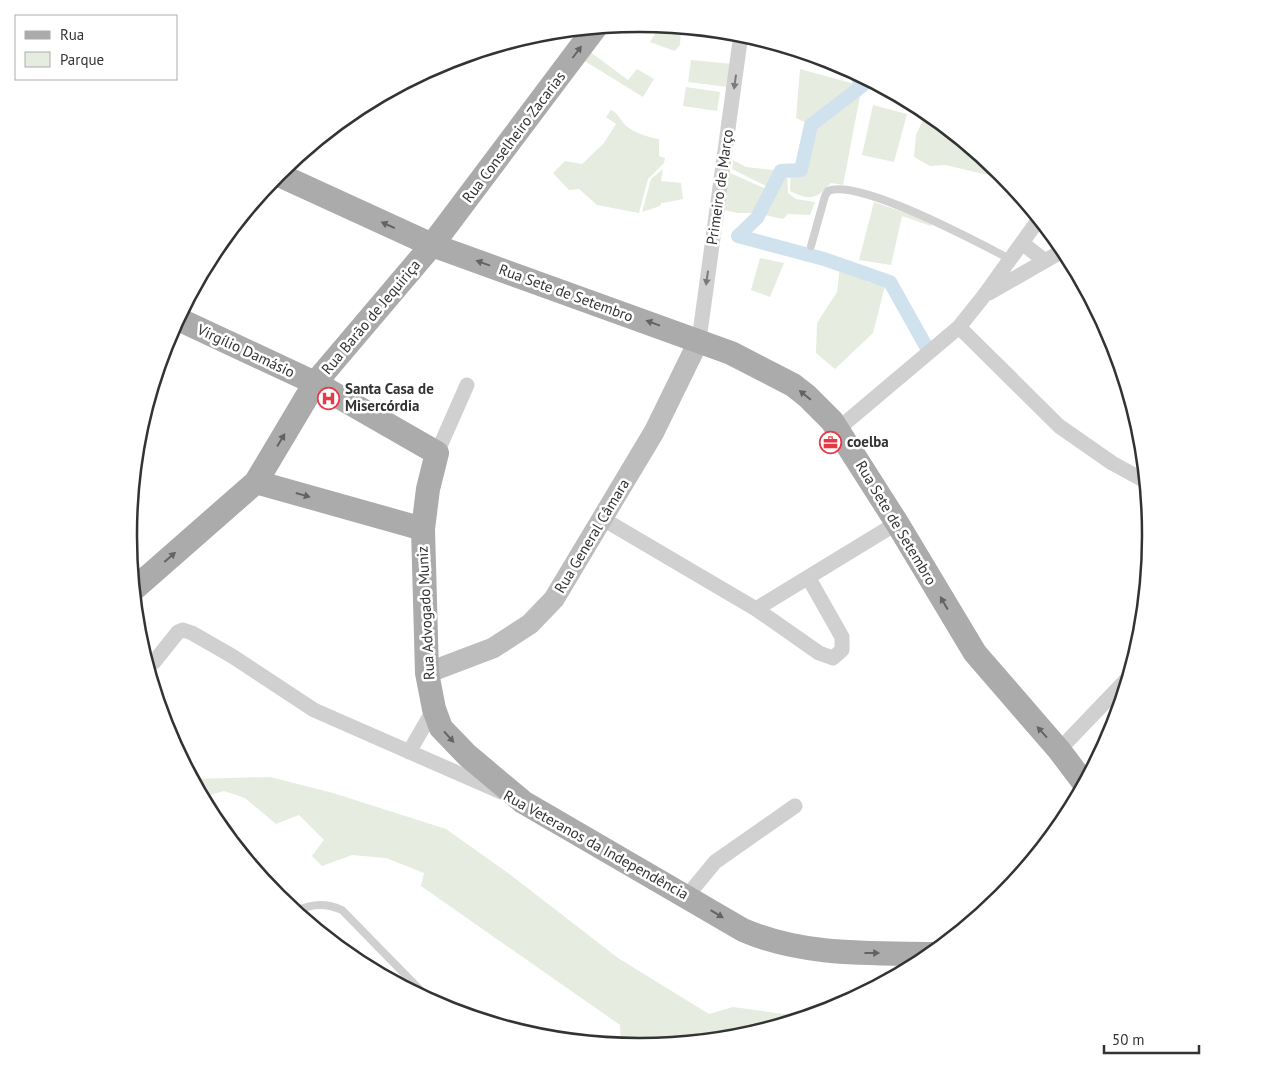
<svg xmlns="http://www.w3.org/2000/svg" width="1279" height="1070" viewBox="0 0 1279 1070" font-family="'PT Sans',sans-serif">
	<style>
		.green { fill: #e6ecdf }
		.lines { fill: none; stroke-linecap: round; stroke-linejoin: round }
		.canal { stroke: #cfe2ee; stroke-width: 14 }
		.lane { stroke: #d0d0d0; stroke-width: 8 }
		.street { stroke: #d0d0d0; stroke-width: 15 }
		.secondary { stroke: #bdbdbd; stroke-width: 21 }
		.primary { stroke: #ababab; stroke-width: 24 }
		.oneway { fill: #636363 }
		.oneway2 { fill: #7a7a7a }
		.labels { text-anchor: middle; stroke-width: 5; stroke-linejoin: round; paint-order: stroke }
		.street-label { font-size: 15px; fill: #333; stroke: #fff }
		.poi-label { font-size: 15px; font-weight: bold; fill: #333; stroke: #fff; text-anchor: start }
		.rim { fill: none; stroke: #333; stroke-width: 2.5 }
	</style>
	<rect width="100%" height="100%" fill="#fff"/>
	<path class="green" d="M657 30H681L680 45 675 51 650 42Z
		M589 51 628 80 637 69 654 79 643 97 583 60Z
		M691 60 733 64 728 87 688 82Z
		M800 69 862 86 843 185 831 183C817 199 810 201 790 191L791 167 802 170 807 158 811 125 796 118Z
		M686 87 720 92 717 111 683 106Z
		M873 105 907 114 894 162 862 155Z
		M916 106 999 172 997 177 945 165 930 166 914 157 916 135 923 120Z
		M611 110C619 114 620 119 625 125 632 132 650 138 659 139V156L665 158 664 163 648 179 639 213 597 205 579 189 569 190 553 173 565 161 582 164 604 143 616 124 606 117Z
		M733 160 746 167 781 171 778 183 770 188 732 169Z
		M787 168 788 193 796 199 815 202 810 215 788 214 783 219 760 214 769 193 781 181 783 171Z
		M663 169 661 181 681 183 683 199 663 203 662 202 660 206 642 212 651 179Z
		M730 173 766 189 757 213H738L719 209 724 176Z
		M874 202 932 222 931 226 902 216 891 265 859 260Z
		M760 258 784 263 770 297 751 290Z
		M840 266 868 282 885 286 873 333 835 369 816 353 817 323 837 292Z
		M270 777 333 793 446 829 512 876 618 958 709 1014 733 1007 805 1017 739 1036 639 1046 621 1044 620 1025 421 886 424 873 386 858 352 855 322 866 312 856 324 840 299 815 276 824 245 798 224 791 203 797 193 779Z"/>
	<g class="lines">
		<path class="canal" d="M738 236 824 259 890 282 927 348
			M738 236 757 218 781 171 801 170 811 125 862 86 856 74"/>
		<path class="lane" d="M811 246 825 196 828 191C859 178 979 243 1010 259
			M296 911C312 903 327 903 342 910L430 1000"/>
		<path class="street" d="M1022 243 1045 261
			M989 293 1064 250
			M959 327 1059 426 1112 463 1145 481
			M699 340 741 34
			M838 429 959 327 983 297 1039 219
			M437 453 467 385
			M603 519 756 609
			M808 577 842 637V650L833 658 819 653 756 609 897 523
			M154 662 178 632 183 630 192 633 232 656 314 710 501 792
			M1059 750 1128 678
			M409 752 434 709
			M687 896 715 862 795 806"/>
		<path class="secondary" d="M427 673 493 648 530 624 554 599 654 432 699 340"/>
		<path class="primary" d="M277 174 432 245 731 353 793 385 807 396 832 421 897 523 975 653 1059 750 1084 783
			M178 319 315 383 437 453 428 489 423 529
			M256 482 423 529 427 673 434 709 441 728 467 755 523 802 743 930C803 956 868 953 931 954
			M134 589 256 482 315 383 432 245 595 28"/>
	</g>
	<defs><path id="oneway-solid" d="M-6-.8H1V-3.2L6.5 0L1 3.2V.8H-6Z" transform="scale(1.25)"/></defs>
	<g class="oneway">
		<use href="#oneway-solid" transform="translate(577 52) rotate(-53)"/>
		<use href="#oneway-solid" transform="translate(388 225) rotate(-156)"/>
		<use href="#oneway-solid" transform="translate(483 263) rotate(-160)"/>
		<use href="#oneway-solid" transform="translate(653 323) rotate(-160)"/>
		<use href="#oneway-solid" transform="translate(805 395) rotate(-141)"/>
		<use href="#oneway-solid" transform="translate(281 440) rotate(-59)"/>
		<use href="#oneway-solid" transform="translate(303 495) rotate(16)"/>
		<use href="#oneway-solid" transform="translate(170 557) rotate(-41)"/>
		<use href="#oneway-solid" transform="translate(944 603) rotate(-120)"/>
		<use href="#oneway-solid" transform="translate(1042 732) rotate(-132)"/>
		<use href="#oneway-solid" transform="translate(449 737) rotate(48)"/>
		<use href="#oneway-solid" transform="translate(717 914) rotate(31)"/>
		<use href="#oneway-solid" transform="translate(872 953)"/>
	</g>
	<g class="oneway2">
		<use href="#oneway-solid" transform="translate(735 82) rotate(98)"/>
		<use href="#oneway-solid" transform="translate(707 278) rotate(98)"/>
	</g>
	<defs>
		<symbol id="hospital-ring" viewBox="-11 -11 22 22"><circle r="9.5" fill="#fff" stroke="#e63946" stroke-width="1.5"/><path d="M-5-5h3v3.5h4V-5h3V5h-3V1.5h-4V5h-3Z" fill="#e63946"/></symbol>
		<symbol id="office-ring" viewBox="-11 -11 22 22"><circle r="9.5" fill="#fff" stroke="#e63946" stroke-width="1.5"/><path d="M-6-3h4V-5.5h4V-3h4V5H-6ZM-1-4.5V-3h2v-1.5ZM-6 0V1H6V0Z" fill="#e63946"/></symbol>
	</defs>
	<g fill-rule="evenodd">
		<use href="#hospital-ring" x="316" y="386" width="25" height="25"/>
		<use href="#office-ring" x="818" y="430" width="25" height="25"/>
	</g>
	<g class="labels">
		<g class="street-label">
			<text transform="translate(514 137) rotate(-53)" y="5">Rua Conselheiro Zacarias</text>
			<text transform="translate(720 187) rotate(-82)" y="5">Primeiro de Março</text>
			<text transform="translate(566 293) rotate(20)" y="5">Rua Sete de Setembro</text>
			<text transform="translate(371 317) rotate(-50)" y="5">Rua Barão de Jequiriça</text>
			<text transform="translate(246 351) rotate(25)" y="5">Virgílio Damásio</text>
			<text transform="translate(896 523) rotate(59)" y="5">Rua Sete de Setembro</text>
			<text transform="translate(592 536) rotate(-59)" y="5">Rua General Câmara</text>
			<text transform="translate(426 613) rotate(-93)" y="5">Rua Advogado Muniz</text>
			<text transform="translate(596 845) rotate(29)" y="5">Rua Veteranos da Independência</text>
		</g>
		<g class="poi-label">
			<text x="345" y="394">Santa Casa de<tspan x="345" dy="17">Misercórdia</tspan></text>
			<text x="847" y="447">coelba</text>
		</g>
	</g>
	<path d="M0 0H1279V1070H0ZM639 32H640A502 502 0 0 1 1142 534V536A502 502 0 0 1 640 1038H639A502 502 0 0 1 137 536V534A502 502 0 0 1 639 32Z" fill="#fff" fill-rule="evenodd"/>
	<path class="rim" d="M639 32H640A502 502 0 0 1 1142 534V536A502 502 0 0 1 640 1038H639A502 502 0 0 1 137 536V534A502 502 0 0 1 639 32Z"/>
	<rect x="15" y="15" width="162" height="65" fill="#ffffff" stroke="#adadad"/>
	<rect x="25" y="31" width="25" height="8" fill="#ababab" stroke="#adadad"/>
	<text x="60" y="40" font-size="15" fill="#333333">Rua</text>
	<rect x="25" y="52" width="25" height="15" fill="#e6ecdf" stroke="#adadad"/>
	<text x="60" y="65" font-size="15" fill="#333333">Parque</text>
	<path d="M1104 1045v8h95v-8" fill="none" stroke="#333333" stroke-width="2.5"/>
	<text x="1112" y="1045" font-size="15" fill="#333333" stroke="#ffffff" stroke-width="4" paint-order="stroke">50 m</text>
</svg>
